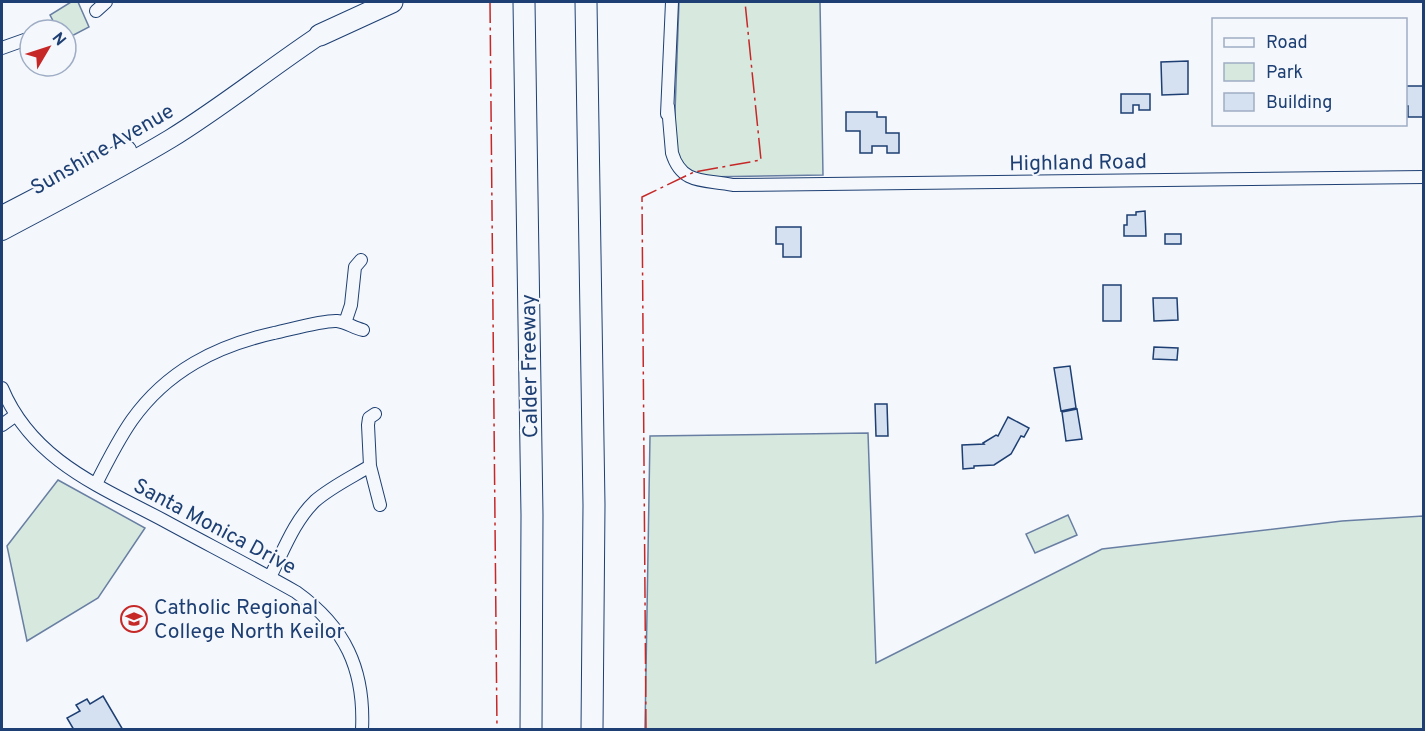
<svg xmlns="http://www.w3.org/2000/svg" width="1425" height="731" viewBox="0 0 1425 731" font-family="Overpass,sans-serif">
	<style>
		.green { fill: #d7e8df; stroke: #687fa3; stroke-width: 1.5 }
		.building { fill: #d5e0f0; stroke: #1d3f73; stroke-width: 1.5 }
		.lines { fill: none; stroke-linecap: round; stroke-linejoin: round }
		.minor-casing { stroke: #1d3f73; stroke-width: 14 }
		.primary-casing { stroke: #1d3f73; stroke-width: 20 }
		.motorway-casing { stroke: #1d3f73; stroke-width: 23 }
		.minor { stroke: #f4f7fb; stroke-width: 12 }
		.primary { stroke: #f4f7fb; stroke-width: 18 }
		.motorway { stroke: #f4f7fb; stroke-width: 21 }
		.power { stroke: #c62828; stroke-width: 1.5; stroke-dasharray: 21 4.5 3 4.5; stroke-linecap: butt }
		.labels { text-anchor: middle; stroke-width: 4.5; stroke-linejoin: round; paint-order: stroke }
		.street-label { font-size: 21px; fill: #1d3f73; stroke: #f4f7fb }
		.poi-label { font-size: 21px; fill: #1d3f73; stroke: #f4f7fb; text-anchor: start }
	</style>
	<rect width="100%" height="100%" fill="#f4f7fb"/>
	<path class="green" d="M71 2H78L89 27 66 39V30H58L50 15Z
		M679 2H820L823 175 703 177 684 169 675 148V112Z
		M868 433 876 663 1102 549 1342 521 1423 516V729H645L650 436Z
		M58 480 145 528 98 598 27 641 7 546Z
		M1068 515 1077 535 1035 553 1026 534Z"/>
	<path class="building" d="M1188 61V94L1162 95 1161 62Z
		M1406 86H1424V117H1408V106H1406Z
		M1121 94H1150V110H1139V105H1133V113H1121Z
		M846 112H877V117H886V133H899V153H887V146H872V153H860V131H846Z
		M1145 211 1146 236H1124V225H1127V215H1136V212Z
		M776 227H801V257H783V244H776Z
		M1165 234H1181V244H1165Z
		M1103 285H1121V321H1103Z
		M1153 298H1177L1178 320 1154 321Z
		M1154 347 1178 348 1177 360 1153 359Z
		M1070 366 1076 408 1061 411 1054 368Z
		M875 404H887L888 436H876Z
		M1077 409 1082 439 1066 441 1062 412Z
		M1008 417 1029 428 1024 437 1021 436 1011 454 994 465 974 466V468L963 469 962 445 984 444 983 443 996 435 998 436Z
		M103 696 123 730H74L67 718 80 711 76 705 87 699 90 704Z"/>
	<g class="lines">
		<defs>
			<path id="minor" d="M96 11 106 2
				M2 48 30 38
				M668 106 672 153C682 186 706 179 733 185L1424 177
				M667 114 672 2
				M345 323 351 305 355 267 361 260
				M2 388C32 460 99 486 163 520 207 544 252 567 296 592 345 627 365 669 362 730
				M375 414 369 418 368 425 370 466 380 505
				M2 425 16 415
				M96 484C107 462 118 440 132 420 167 371 216 346 274 333 289 330 323 320 337 321 346 322 354 328 363 330
				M270 577C283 552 294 521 315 501 331 487 352 477 370 466"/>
			<path id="primary" d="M2 215 127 150
				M2 231C58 201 115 172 170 139 222 107 269 69 320 35"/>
			<path id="motorway" d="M524 2 532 515 531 730
				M586 2 594 505 592 730
				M320 35 392 2"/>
		</defs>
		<use href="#minor" class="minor-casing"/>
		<use href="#primary" class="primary-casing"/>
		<use href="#motorway" class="motorway-casing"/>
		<use href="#minor" class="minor"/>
		<use href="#primary" class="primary"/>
		<use href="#motorway" class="motorway"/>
		<path class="power" d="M490 2 497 730
			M646 730 642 197 694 172 761 160 745 2"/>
	</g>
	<defs>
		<symbol id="school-ring" viewBox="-11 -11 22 22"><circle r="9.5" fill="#f4f7fb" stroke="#c62828" stroke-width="1.5"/><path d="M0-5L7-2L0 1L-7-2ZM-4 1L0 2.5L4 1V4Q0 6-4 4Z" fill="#c62828"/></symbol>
	</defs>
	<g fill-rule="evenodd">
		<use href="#school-ring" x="119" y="604" width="30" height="30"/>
	</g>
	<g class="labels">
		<g class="street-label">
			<text transform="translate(102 149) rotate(-30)" y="7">Sunshine Avenue</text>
			<text transform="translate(1078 162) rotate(-1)" y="7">Highland Road</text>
			<text transform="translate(529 366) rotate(-91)" y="7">Calder Freeway</text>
			<text transform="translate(215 526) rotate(28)" y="7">Santa Monica Drive</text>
		</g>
		<g class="poi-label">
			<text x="154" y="614">Catholic Regional<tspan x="154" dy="24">College North Keilor</tspan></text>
		</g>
	</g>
	<rect width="1425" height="731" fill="none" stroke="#1d3f73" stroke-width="6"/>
	<rect x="1212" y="18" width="195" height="108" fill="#f4f7fb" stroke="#9eadc5" stroke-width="1.5"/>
	<rect x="1224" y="38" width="30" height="9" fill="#f4f7fb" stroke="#9eadc5" stroke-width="1.5"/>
	<text x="1266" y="48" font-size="18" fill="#1d3f73">Road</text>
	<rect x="1224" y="63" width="30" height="18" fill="#d7e8df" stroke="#9eadc5" stroke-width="1.5"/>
	<text x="1266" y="78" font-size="18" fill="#1d3f73">Park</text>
	<rect x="1224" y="93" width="30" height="18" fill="#d5e0f0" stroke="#9eadc5" stroke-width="1.5"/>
	<text x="1266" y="108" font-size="18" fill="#1d3f73">Building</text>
	<g transform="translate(48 48) rotate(51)"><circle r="28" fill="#f4f7fb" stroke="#9eadc5" stroke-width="1.5"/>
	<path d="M0-4.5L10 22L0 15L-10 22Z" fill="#c62828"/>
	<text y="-9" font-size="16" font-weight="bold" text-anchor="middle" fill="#1d3f73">N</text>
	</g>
</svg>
